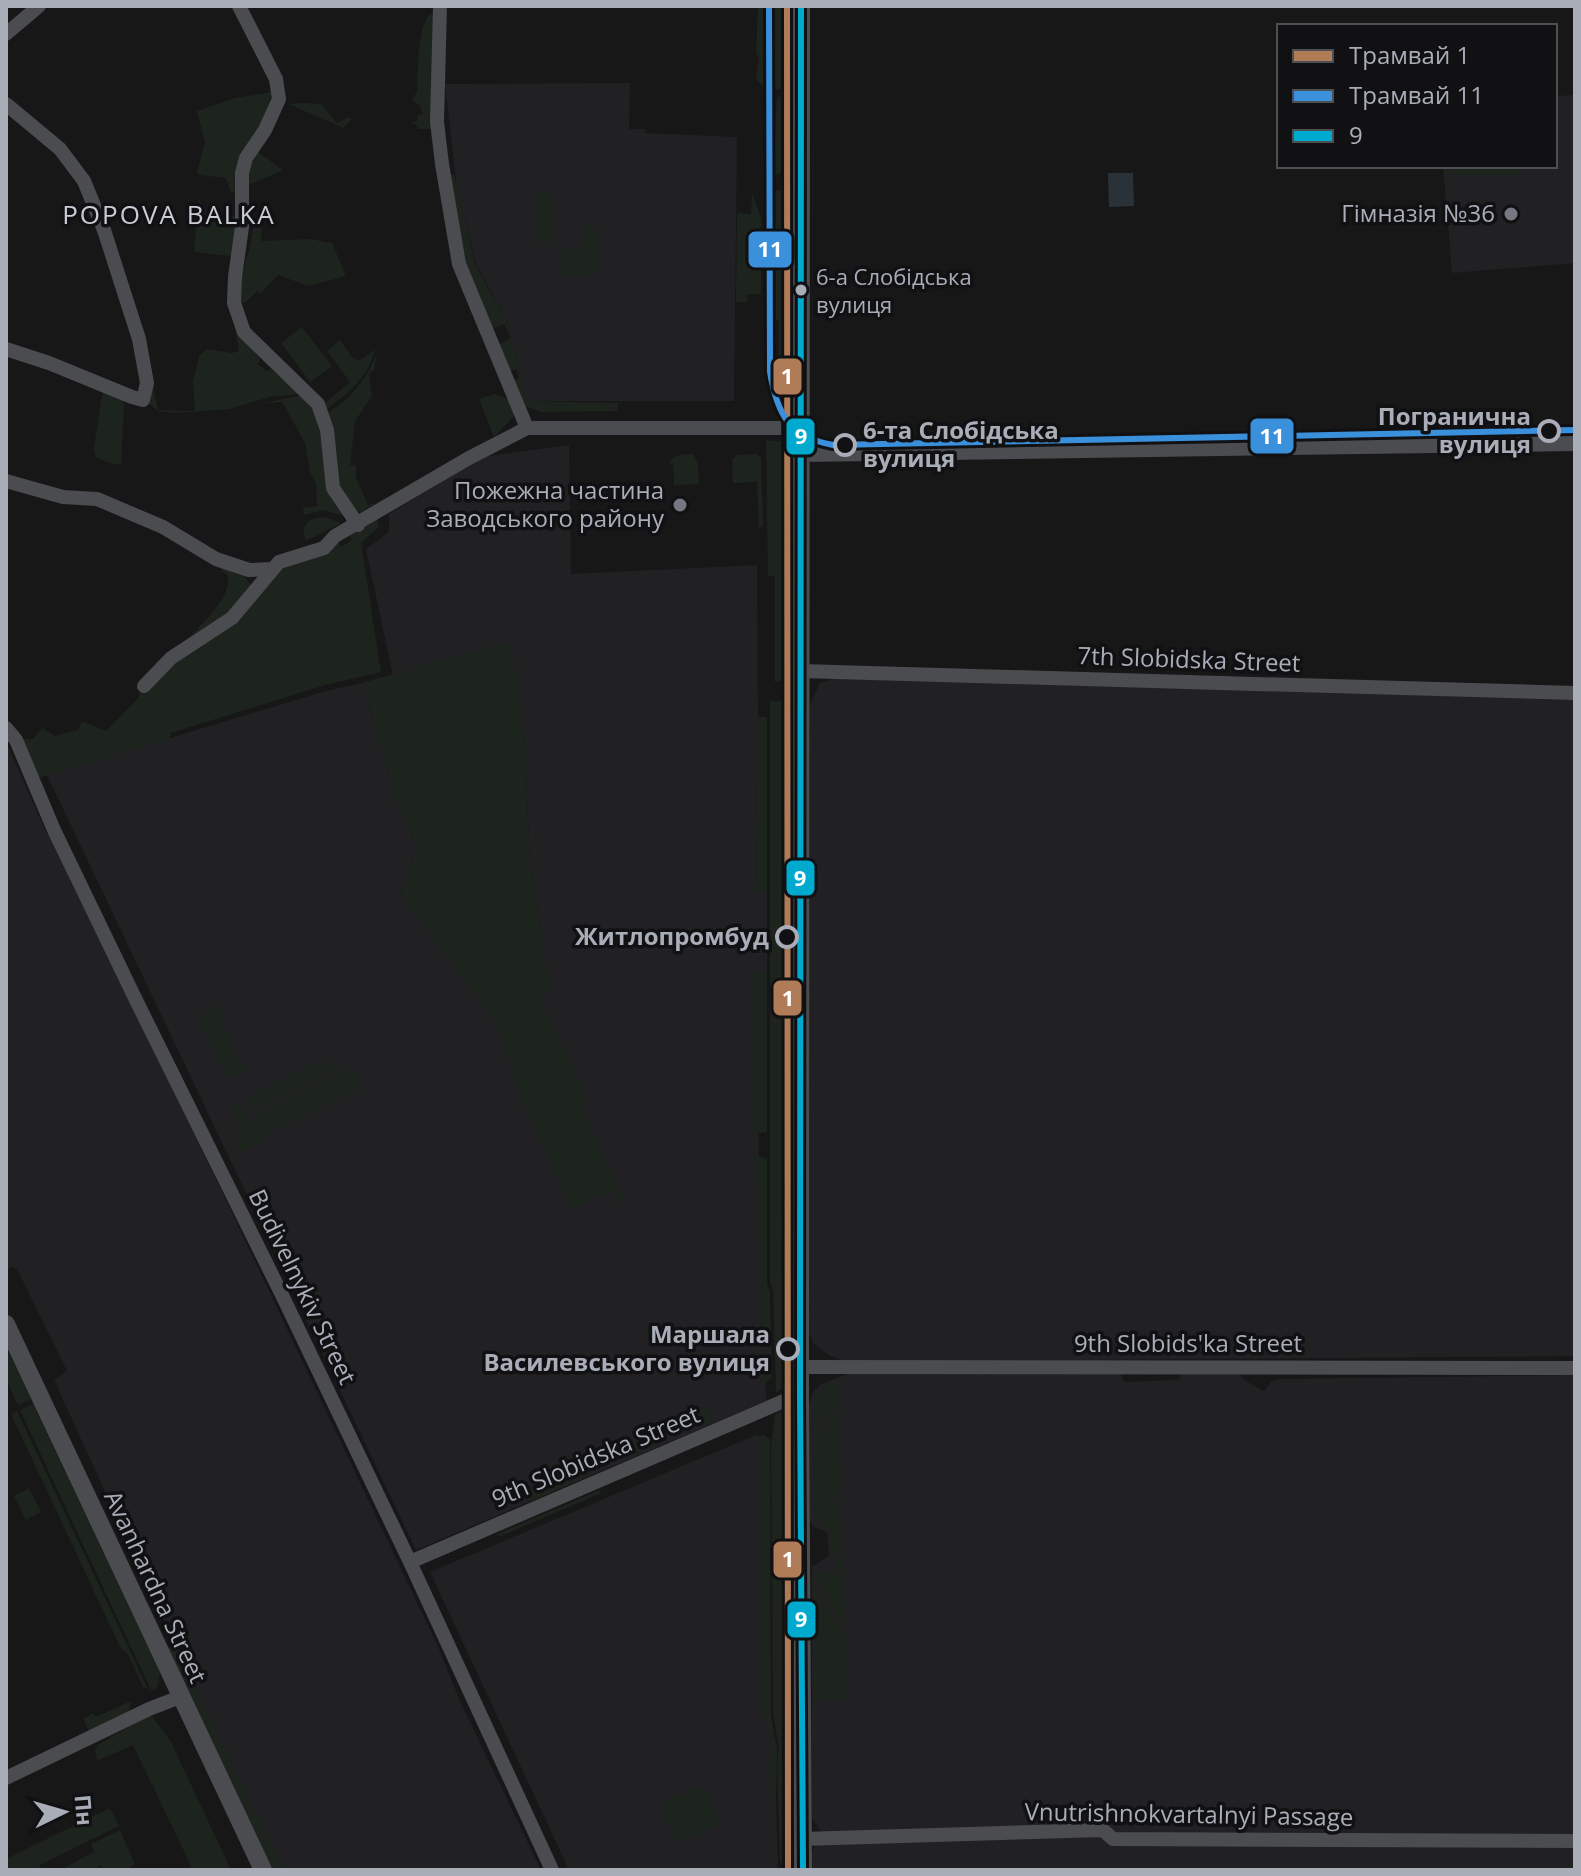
<svg xmlns="http://www.w3.org/2000/svg" width="1581" height="1876" viewBox="0 0 1581 1876" font-family="'Open Sans',sans-serif">
	<style>
		.built { fill: #212123 }
		.green { fill: #1d241e }
		.water { fill: #2a3239 }
		.lines { fill: none; stroke-linecap: round; stroke-linejoin: round }
		.minor { stroke: #4b4c50; stroke-width: 14 }
		.tertiary { stroke: #4b4c50; stroke-width: 18 }
		.bus-1-casing { stroke: #111113; stroke-width: 12 }
		.bus-1 { stroke: #00a9ce; stroke-width: 6 }
		.tram-1-casing { stroke: #111113; stroke-width: 12 }
		.tram-2-casing { stroke: #111113; stroke-width: 12 }
		.tram-1 { stroke: #b07c57; stroke-width: 6 }
		.tram-2 { stroke: #3a90db; stroke-width: 6 }
		.poi-dot { fill: #757880; stroke: #111113; stroke-width: 3 }
		.bus-dot { fill: #a8adb8; stroke: #111113; stroke-width: 3 }
		.stop-dot { fill: #111113; stroke: #a8adb8; stroke-width: 4 }
		.labels { text-anchor: middle; stroke-width: 7; stroke-linejoin: round; paint-order: stroke }
		.bus-label { font-size: 22px; fill: #a8adb8; stroke: #111113; text-anchor: start }
		.poi-label { font-size: 24px; fill: #a8adb8; stroke: #111113; text-anchor: end }
		.stop-label { font-size: 24px; font-weight: bold; fill: #a8adb8; stroke: #111113; text-anchor: end }
		.street-label { font-size: 24px; fill: #a8adb8; stroke: #111113 }
		.neighbourhood-label { font-size: 26px; letter-spacing: 2px; fill: #c9ccd4; stroke: #111113 }
		.line-badge { stroke: #111113; stroke-width: 3 }
		.badge-label { font-size: 22px; text-anchor: middle; font-weight: bold; fill: #fff }
	</style>
	<rect width="100%" height="100%" fill="#171717"/>
	<path class="built" d="M630 83 629 129H645V133L737 137 734 401H526L509 325 476 264 457 189 445 84Z
		M1575 95V263L1452 273 1443 166H1555V96Z
		M569 445 571 574 757 565 758 720 755 890 767 891V972L754 973 766 1401 416 1550 47 775 326 691 362 683 397 802 417 848 400 894 497 1024 519 1092 572 1208 611 1191 614 1192 624 1203 581 1107 584 1091 544 1008V991L550 990 530 864 524 729 510 642 393 676 366 549 389 532V514L481 457Z
		M835 678 1575 697V1356L849 1362 830 1356 814 1344 809 1334 810 704 820 683Z
		M6 742 47 834 51 832 440 1651 459 1699 541 1870H284L176 1647 54 1380 67 1371 17 1269 12 1267 6 1270Z
		M856 1371H1120L1124 1382 1179 1380 1182 1373 1237 1372 1244 1380 1264 1391 1271 1382 1279 1379 1575 1375V1870H812V1852L822 1833 812 1818V1567L829 1555 827 1532 814 1527 810 1522 809 1404 813 1392 821 1384Z
		M756 1435 770 1439 771 1716 777 1749 775 1763 778 1870H569L430 1572Z"/>
	<path class="green" d="M758 6H792V88L789 90 767 89 756 80 759 56 756 54Z
		M431 13 433 16V129H418L416 124 411 123 418 120 417 116 423 114 419 105 412 99 417 92C418 72 417 25 431 13Z
		M273 92 236 191 231 193 226 178 200 175 197 172 205 143 197 111 235 98Z
		M792 95V167L785 173 772 175 777 97Z
		M303 103 321 104 337 123 348 117 352 119 343 128 289 104Z
		M258 152 283 170 251 184 247 182 251 165Z
		M1444 166H1521V175H1444Z
		M454 174 475 264 509 325 526 401 618 403 617 411 541 412 525 406 513 381 519 378 517 370H508L497 346 511 338 504 324 490 330 462 264 446 175Z
		M782 190 790 194V363H779V320H767V192Z
		M752 193 761 218V294H747V302H736L737 213 751 214Z
		M553 194V245H538L536 195Z
		M198 198 209 216 215 218 236 216V240L231 256 194 252Z
		M252 219H262L261 241 310 239 332 243 346 276 309 286 278 275 260 294 257 291 246 302 240 304C236 274 256 247 252 219Z
		M583 224 595 226V274L568 276 560 269V248L582 246Z
		M232 312 245 341 260 359 258 364 266 371 270 369 301 394 273 396 229 409 175 413 158 411 145 400V349L158 410 195 411 193 381 199 356 207 349 232 353 239 351Z
		M302 327 332 366 310 382 281 343Z
		M340 340 352 357 359 361 375 349C369 377 348 394 325 410L323 405 350 382 327 351Z
		M377 352 374 370 369 374 372 396 355 421 350 465 356 466V478L368 505 376 503 361 512 356 511 340 487 326 414C350 399 368 379 377 352Z
		M103 389 122 397 124 405 121 465 109 463 96 457 94 447Z
		M495 394 512 401 514 416 494 437 479 399Z
		M302 395C329 426 319 459 330 494 333 502 339 509 344 516L323 510 304 515 303 508 317 506 316 483 310 473 305 443 282 402 263 403Z
		M766 440 788 442 791 453 794 671 792 679 775 682V576H768Z
		M693 454 698 463 699 484 674 485 673 464 669 463C675 453 682 455 693 454Z
		M757 454 761 458 763 527H759L757 482 733 483 732 460 737 455Z
		M324 517 341 523 306 541C299 525 308 518 324 517Z
		M377 519 379 527 361 543 381 672 325 685 171 733 169 739 35 779 23 739H33L42 728 55 736 78 730 82 721 106 731 139 697 140 683 181 657 273 572 337 542 341 547 352 540 349 534Z
		M223 566 241 571 254 590 227 619 184 643C198 627 235 596 227 574L221 571Z
		M510 641 524 729 530 864 550 990 544 992V1008L584 1091 589 1105 582 1108 625 1203H620L614 1192 611 1191 572 1209 518 1092 497 1024 400 894 417 848 397 802 362 683Z
		M770 701 792 702 791 1381 776 1393 773 1291 770 1282Z
		M758 717H767V891H755Z
		M754 972H767V1132L754 1134Z
		M216 1006 222 1007 225 1014 220 1017 239 1064 245 1062 247 1067 244 1071 231 1078 225 1074 200 1021 201 1014Z
		M318 1062 350 1066 255 1111 248 1097Z
		M352 1069 362 1089 265 1134 267 1139 237 1154 236 1103 241 1101 253 1126 260 1123 257 1114Z
		M755 1155 767 1159V1284L770 1291 772 1377 764 1385Z
		M6 1347 31 1399 18 1405 6 1379Z
		M839 1380V1405L813 1432C813 1406 810 1390 839 1380Z
		M33 1404 160 1673 157 1688 151 1690 20 1410Z
		M714 1407 710 1421 673 1438 669 1437 666 1429Z
		M791 1408 794 1860 780 1863 777 1763 779 1748 773 1712 771 1446 775 1414Z
		M839 1409 842 1512 815 1454V1436Z
		M17 1411 148 1689 143 1687 128 1654 121 1649 11 1414Z
		M657 1434 659 1444 614 1463 605 1455Z
		M764 1435 770 1439 769 1708 777 1749 776 1798H769L768 1763 775 1747 763 1715 760 1436Z
		M814 1460 842 1518 845 1629 816 1580V1573L837 1571V1556H832V1534L815 1519Z
		M583 1467 589 1473 539 1498 519 1501 517 1495Z
		M29 1488 41 1512 26 1520 14 1496Z
		M600 1490 601 1493 501 1536 495 1535Z
		M813 1584 846 1636 847 1699 814 1698Z
		M175 1644 284 1870H269L168 1648Z
		M131 1701 129 1711 89 1731 83 1719 93 1713 96 1717Z
		M150 1714 170 1740 231 1870H193L133 1745 97 1761 95 1750 98 1745Z
		M702 1784 721 1822 678 1843 659 1805Z
		M110 1808 119 1826 40 1865 38 1870H6V1859Z
		M120 1830 135 1864 125 1870H103L101 1865 91 1870H60L94 1852 91 1844Z"/>
	<path class="water" d="M1108 173H1133L1134 206 1109 207Z"/>
	<g class="lines">
		<path class="minor" d="M239 6 276 79 279 99 265 130 246 158 242 173V227L235 277 234 303 244 332 318 404 327 430 333 488 358 525
			M440 6 437 122 442 164 459 264 527 428
			M6 34 39 6
			M6 104 60 149 84 181 104 230 139 339 147 383 143 400 132 397 49 363 6 349
			M6 481 63 497 97 499 163 527 216 559 249 570 273 569
			M801 671 1575 693
			M144 686 171 658 232 618 279 562 324 548 335 536 469 458 527 428H802
			M6 728 16 740 54 830 135 998 282 1295 410 1562 552 1870
			M801 1367 1575 1368
			M410 1562 800 1394
			M6 1778 149 1709 180 1697
			M802 1839 1103 1830 1113 1839 1575 1841"/>
		<path class="tertiary" d="M801 6 800 1394 803 1870
			M802 453 1575 442
			M6 1324 263 1870"/>
		<defs>
			<path id="bus-1" d="M801 6 800 1394 803 1870"/>
		</defs>
		<use href="#bus-1" class="bus-1-casing"/>
		<use href="#bus-1" class="bus-1"/>
		<defs>
			<path id="tram-1" d="M787 6 788 1870"/>
			<path id="tram-2" d="M769 6 770 372C777 414 789 437 833 445L1575 430"/>
		</defs>
		<use href="#tram-1" class="tram-1-casing"/>
		<use href="#tram-2" class="tram-2-casing"/>
		<use href="#tram-1" class="tram-1"/>
		<use href="#tram-2" class="tram-2"/>
	</g>
	<g class="poi-dot">
		<circle cx="1511" cy="214" r="8"/>
		<circle cx="680" cy="505" r="8"/>
	</g>
	<circle class="bus-dot" cx="801" cy="290" r="7"/>
	<g class="stop-dot">
		<circle cx="1549" cy="431" r="10"/>
		<circle cx="845" cy="445" r="10"/>
		<circle cx="787" cy="937" r="10"/>
		<circle cx="788" cy="1349" r="10"/>
	</g>
	<g class="labels">
		<g class="bus-label">
			<text x="816" y="285">6-а Слобідська<tspan x="816" dy="28">вулиця</tspan></text>
		</g>
		<g class="poi-label">
			<text x="1495" y="222">Гімназія №36</text>
			<text x="664" y="499">Пожежна частина<tspan x="664" dy="28">Заводського району</tspan></text>
		</g>
		<g class="stop-label">
			<text x="1531" y="425">Погранична<tspan x="1531" dy="28">вулиця</tspan></text>
			<text x="863" y="439" text-anchor="start">6-та Слобідська<tspan x="863" dy="28">вулиця</tspan></text>
			<text x="769" y="945">Житлопромбуд</text>
			<text x="770" y="1343">Маршала<tspan x="770" dy="28">Василевського вулиця</tspan></text>
		</g>
		<g class="street-label">
			<text transform="translate(1189 660) rotate(2)" y="8">7th Slobidska Street</text>
			<text transform="translate(302 1287) rotate(64)" y="8">Budivelnykiv Street</text>
			<text x="1188" y="1352">9th Slobids'ka Street</text>
			<text transform="translate(596 1457) rotate(-23)" y="8">9th Slobidska Street</text>
			<text transform="translate(155 1587) rotate(65)" y="8">Avanhardna Street</text>
			<text transform="translate(1189 1815) rotate(1)" y="8">Vnutrishnokvartalnyi Passage</text>
		</g>
		<g class="neighbourhood-label">
			<text x="169" y="224">POPOVA BALKA</text>
		</g>
	</g>
	<g class="line-badge">
		<rect x="747" y="230" width="46" height="39" rx="8" fill="#3a90db"/>
		<rect x="772" y="357" width="31" height="39" rx="8" fill="#b07c57"/>
		<rect x="1249" y="417" width="46" height="38" rx="8" fill="#3a90db"/>
		<rect x="785" y="417" width="31" height="39" rx="8" fill="#00a9ce"/>
		<rect x="785" y="859" width="31" height="38" rx="8" fill="#00a9ce"/>
		<rect x="772" y="979" width="31" height="38" rx="8" fill="#b07c57"/>
		<rect x="772" y="1540" width="31" height="39" rx="8" fill="#b07c57"/>
		<rect x="786" y="1600" width="31" height="39" rx="8" fill="#00a9ce"/>
	</g>
	<g class="badge-label">
		<text x="770" y="257">11</text>
		<text x="787" y="384">1</text>
		<text x="1272" y="444">11</text>
		<text x="801" y="444">9</text>
		<text x="800" y="886">9</text>
		<text x="788" y="1006">1</text>
		<text x="788" y="1567">1</text>
		<text x="801" y="1627">9</text>
	</g>
	<rect width="1581" height="1876" fill="none" stroke="#a8adb8" stroke-width="16"/>
	<rect x="1277" y="24" width="280" height="144" fill="#111113" stroke="#4d4f55" stroke-width="2"/>
	<rect x="1293" y="50" width="40" height="12" fill="#b07c57" stroke="#4d4f55" stroke-width="2"/>
	<text x="1349" y="64" font-size="24" fill="#a8adb8">Трамвай 1</text>
	<rect x="1293" y="90" width="40" height="12" fill="#3a90db" stroke="#4d4f55" stroke-width="2"/>
	<text x="1349" y="104" font-size="24" fill="#a8adb8">Трамвай 11</text>
	<rect x="1293" y="130" width="40" height="12" fill="#00a9ce" stroke="#4d4f55" stroke-width="2"/>
	<text x="1349" y="144" font-size="24" fill="#a8adb8">9</text>
	<g transform="translate(64 1812) rotate(85)" stroke="#111113" stroke-width="6" paint-order="stroke">
	<path d="M0-6L14 30L0 20L-14 30Z" fill="#a8adb8"/>
	<text y="-12" font-size="22" font-weight="bold" text-anchor="middle" fill="#a8adb8">Пн</text>
	</g>
</svg>
